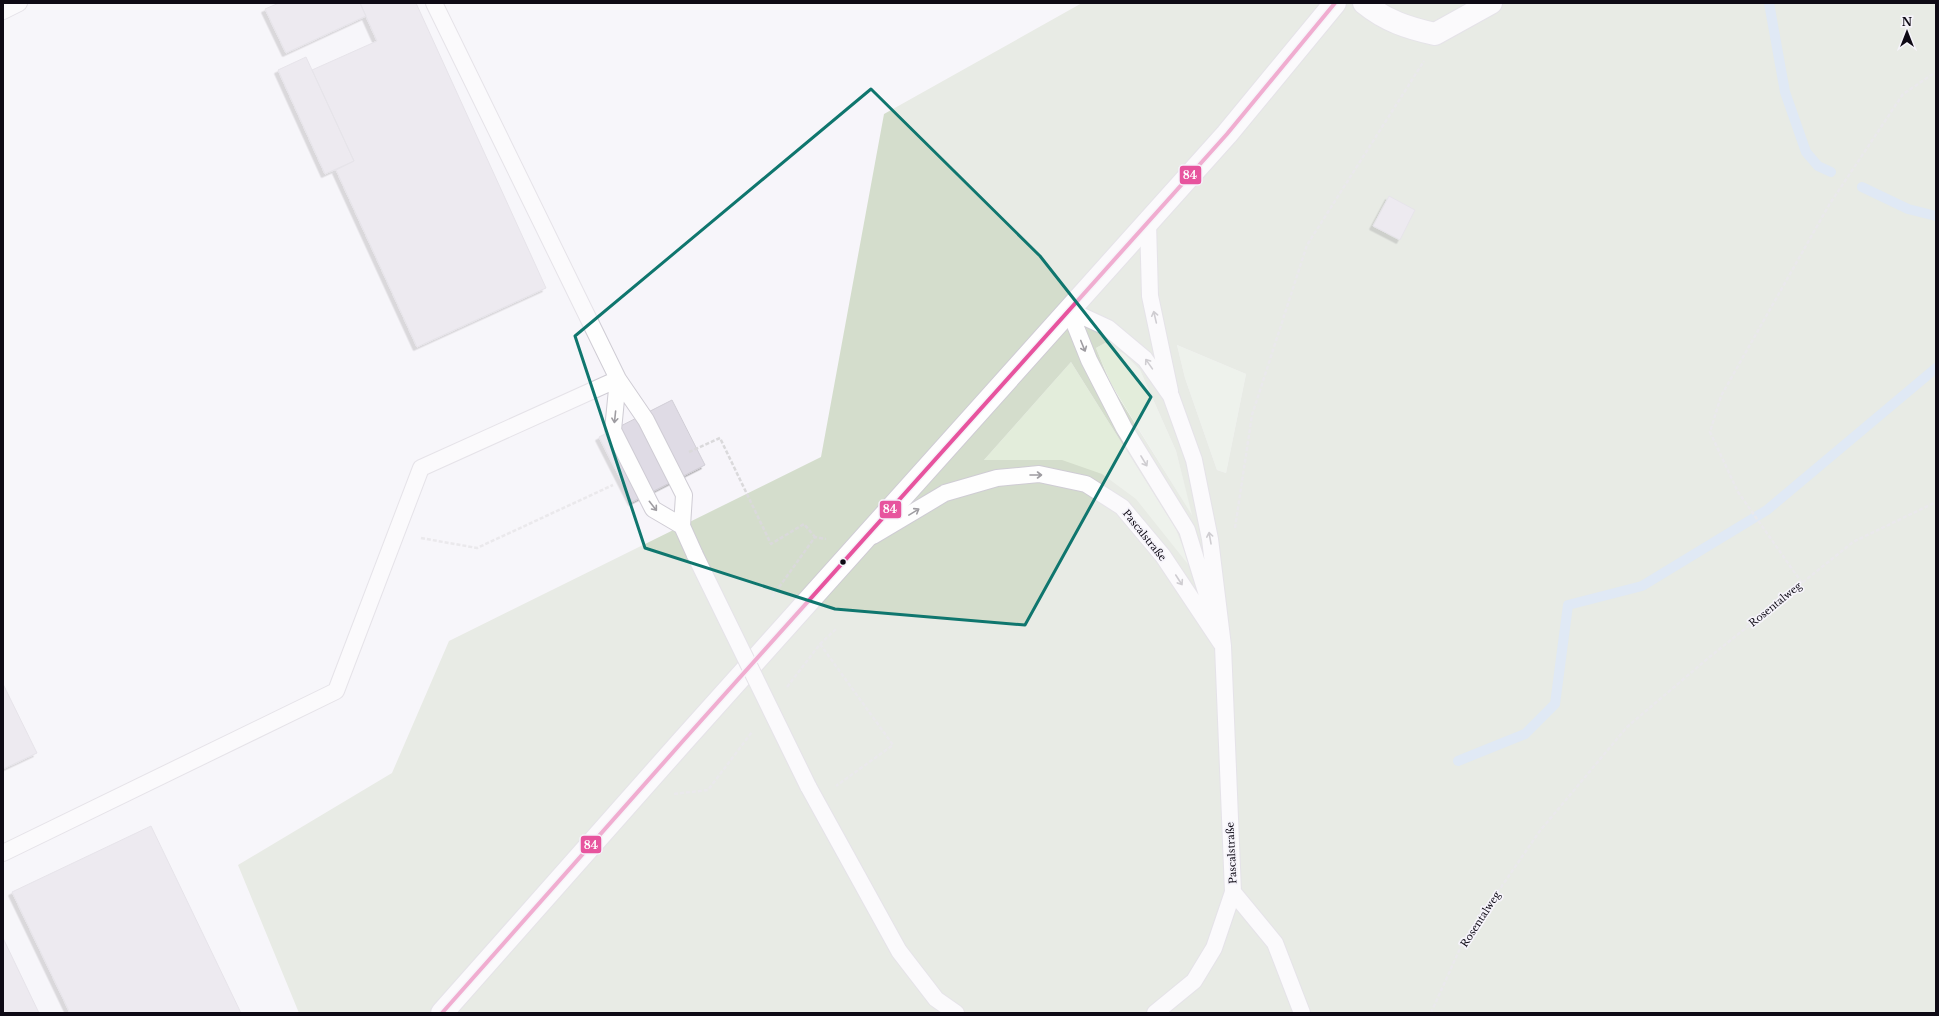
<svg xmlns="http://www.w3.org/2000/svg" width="1939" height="1016" viewBox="0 0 1939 1016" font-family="'Libre Baskerville',serif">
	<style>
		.green { fill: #e3eddb }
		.forest { fill: #d4ddcc; fill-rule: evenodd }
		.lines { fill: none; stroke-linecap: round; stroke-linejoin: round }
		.stream { stroke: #c3d9ef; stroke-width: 10 }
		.building { fill: #dfdbe5; stroke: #d1ced6; filter: url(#shadow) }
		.service-casing { stroke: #cfccd4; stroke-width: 18 }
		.minor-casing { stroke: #cfccd4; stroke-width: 24 }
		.tertiary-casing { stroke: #cfccd4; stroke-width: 24 }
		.path { stroke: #dad9db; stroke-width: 2.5; stroke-dasharray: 4 2; stroke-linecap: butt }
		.service { stroke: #fefefe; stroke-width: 16 }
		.minor { stroke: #fefefe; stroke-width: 22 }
		.tertiary { stroke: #fefefe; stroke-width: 22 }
		.service-bridge-casing { stroke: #cfccd4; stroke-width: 18; stroke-linecap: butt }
		.service-bridge { stroke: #fefefe; stroke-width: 16 }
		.bus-1-casing { stroke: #f6f4fb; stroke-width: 7 }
		.bus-1 { stroke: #e7549e; stroke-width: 4 }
		.oneway { stroke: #9e9ca1 }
		.marked { fill: none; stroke: #0f766e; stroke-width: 3; stroke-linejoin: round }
		.bus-dot { fill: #0e0a15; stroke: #f6f4fb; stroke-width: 1.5 }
		.labels { text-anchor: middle; stroke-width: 3.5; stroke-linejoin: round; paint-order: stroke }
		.street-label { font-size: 10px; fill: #0e0a15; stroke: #f6f4fb }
		.line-badge { stroke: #f6f4fb; stroke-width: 1.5 }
		.badge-label { font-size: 11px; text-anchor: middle; font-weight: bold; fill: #fff }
	</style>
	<defs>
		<filter id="shadow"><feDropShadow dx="-3.5" dy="3.5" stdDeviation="0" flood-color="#0004"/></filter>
	</defs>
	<rect width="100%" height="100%" fill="#f7f5fa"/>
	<path class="green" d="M1105 343 1124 354 1140 370 1176 451 1193 517 1111 384 1096 348Z
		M1177 345 1246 374 1226 473 1217 470 1185 378Z
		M1071 362 1176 530 1192 570 1177 552 984 460Z"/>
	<path class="forest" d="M1082 3H1936V1013H299L238 865 392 773 449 641 821 457 884 114ZM1105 343 1124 354 1140 370 1176 451 1192 515 1111 385 1096 348ZM1177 345 1246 374 1226 473 1217 470 1185 378ZM1071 362 1176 530 1191 568 1136 499 1102 474 1062 460H984Z"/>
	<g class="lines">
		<path class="stream" d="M1769 3 1785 92 1806 152 1818 166 1831 172
			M1862 187 1908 209 1936 216
			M1458 761 1525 734 1555 704 1568 605 1642 586 1767 510 1936 368"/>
	</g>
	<path class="building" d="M279 3H360L366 16 286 53 265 9Z
		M360 3H416L546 288 417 347 336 170 354 161 312 70 377 41Z
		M306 57 354 161 325 174 278 70Z
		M1389 196 1415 210 1400 240 1373 226Z
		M672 400 705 465 632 502 599 437Z
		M3 684 37 753 3 769Z
		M151 826 241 1013H70L12 892Z
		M3 938 39 1013H3Z"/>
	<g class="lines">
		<defs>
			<path id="service" d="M434 3 618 379 646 420 684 495 682 526 695 555
				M3 11 19 3
				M1148 222 1150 296 1170 391
				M1069 310 1108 328 1145 359 1171 396 1194 460 1210 539 1223 646 1233 892 1214 948 1194 981 1155 1013
				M1069 310 1089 360 1124 428 1187 530 1211 608
				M618 379 613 430 653 509 682 526
				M873 536 945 493 997 478 1039 474 1086 484 1122 507 1163 556 1221 643
				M808 786 899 951 936 999 956 1013
				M3 853 336 691 421 468 618 379
				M1233 892 1275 943 1302 1013"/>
			<path id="minor" d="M1364 3C1386 21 1408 28 1435 34L1491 3"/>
			<path id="tertiary" d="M442 1013 682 742 1227 134 1335 3"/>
		</defs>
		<use href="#service" class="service-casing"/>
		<use href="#minor" class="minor-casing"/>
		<use href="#tertiary" class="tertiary-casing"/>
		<path class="path" d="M689 452 720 438 771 544 804 524 815 537
			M1235 528 1252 415 1307 245 1424 61
			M421 538 477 548 613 485
			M1802 583 1738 492 1710 432 1721 396 1829 205 1903 94 1936 72
			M772 597 815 537 826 539
			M820 644 893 745 836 786
			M787 687 820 644 836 629
			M674 794 708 790 752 732
			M1431 1013 1462 944 1539 832 1627 727 1706 660 1853 542 1936 502"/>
		<use href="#service" class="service"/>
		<use href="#minor" class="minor"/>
		<use href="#tertiary" class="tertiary"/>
		<defs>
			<path id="service-bridge" d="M695 555 808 786"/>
		</defs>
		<use href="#service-bridge" class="service-bridge-casing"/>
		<use href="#service-bridge" class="service-bridge"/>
		<defs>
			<path id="bus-1" d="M442 1013 682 742 1227 134 1335 3"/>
		</defs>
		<use href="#bus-1" class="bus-1-casing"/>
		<use href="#bus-1" class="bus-1"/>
	</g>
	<defs><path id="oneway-shaft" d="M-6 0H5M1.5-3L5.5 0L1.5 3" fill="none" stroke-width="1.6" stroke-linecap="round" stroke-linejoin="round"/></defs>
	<g class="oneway">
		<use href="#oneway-shaft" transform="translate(1155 317) rotate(-103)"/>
		<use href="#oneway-shaft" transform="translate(1083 346) rotate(68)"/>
		<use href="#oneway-shaft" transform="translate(1149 364) rotate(-125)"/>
		<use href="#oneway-shaft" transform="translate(615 417) rotate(96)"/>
		<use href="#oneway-shaft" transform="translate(1144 461) rotate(59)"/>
		<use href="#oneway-shaft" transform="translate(1036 475)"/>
		<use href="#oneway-shaft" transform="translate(653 506) rotate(52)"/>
		<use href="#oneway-shaft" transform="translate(914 512) rotate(-31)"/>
		<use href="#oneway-shaft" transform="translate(1210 538) rotate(-100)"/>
		<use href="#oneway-shaft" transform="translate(1179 580) rotate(57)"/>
	</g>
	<path d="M0 0H1939V1016H0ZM871 89 1040 256 1151 397 1025 625 835 609 645 548 575 336Z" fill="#f7f5fa" fill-opacity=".55" fill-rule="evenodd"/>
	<path class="marked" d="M871 89 1040 256 1151 397 1025 625 835 609 645 548 575 336Z"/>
	<circle class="bus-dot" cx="843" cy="562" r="3.5"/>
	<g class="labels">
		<g class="street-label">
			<text transform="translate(1145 535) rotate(51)" y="4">Pascalstraße</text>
			<text transform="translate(1775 604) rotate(-39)" y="4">Rosentalweg</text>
			<text transform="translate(1231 853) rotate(-93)" y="4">Pascalstraße</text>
			<text transform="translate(1480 919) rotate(-57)" y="4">Rosentalweg</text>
		</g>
	</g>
	<g class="line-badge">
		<rect x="1179" y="165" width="23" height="20" rx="4" fill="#e7549e"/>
		<rect x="879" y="500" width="23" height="19" rx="4" fill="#e7549e"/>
		<rect x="580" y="835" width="22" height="19" rx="4" fill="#e7549e"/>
	</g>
	<g class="badge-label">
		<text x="1190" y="179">84</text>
		<text x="890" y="513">84</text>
		<text x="591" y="849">84</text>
	</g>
	<rect width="1939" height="1016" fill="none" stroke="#0e0a15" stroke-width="8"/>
	<g transform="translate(1907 32)" stroke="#f6f4fb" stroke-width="3" paint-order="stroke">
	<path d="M0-3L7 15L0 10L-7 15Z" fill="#0e0a15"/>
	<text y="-6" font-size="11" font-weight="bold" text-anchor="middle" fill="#0e0a15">N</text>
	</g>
</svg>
